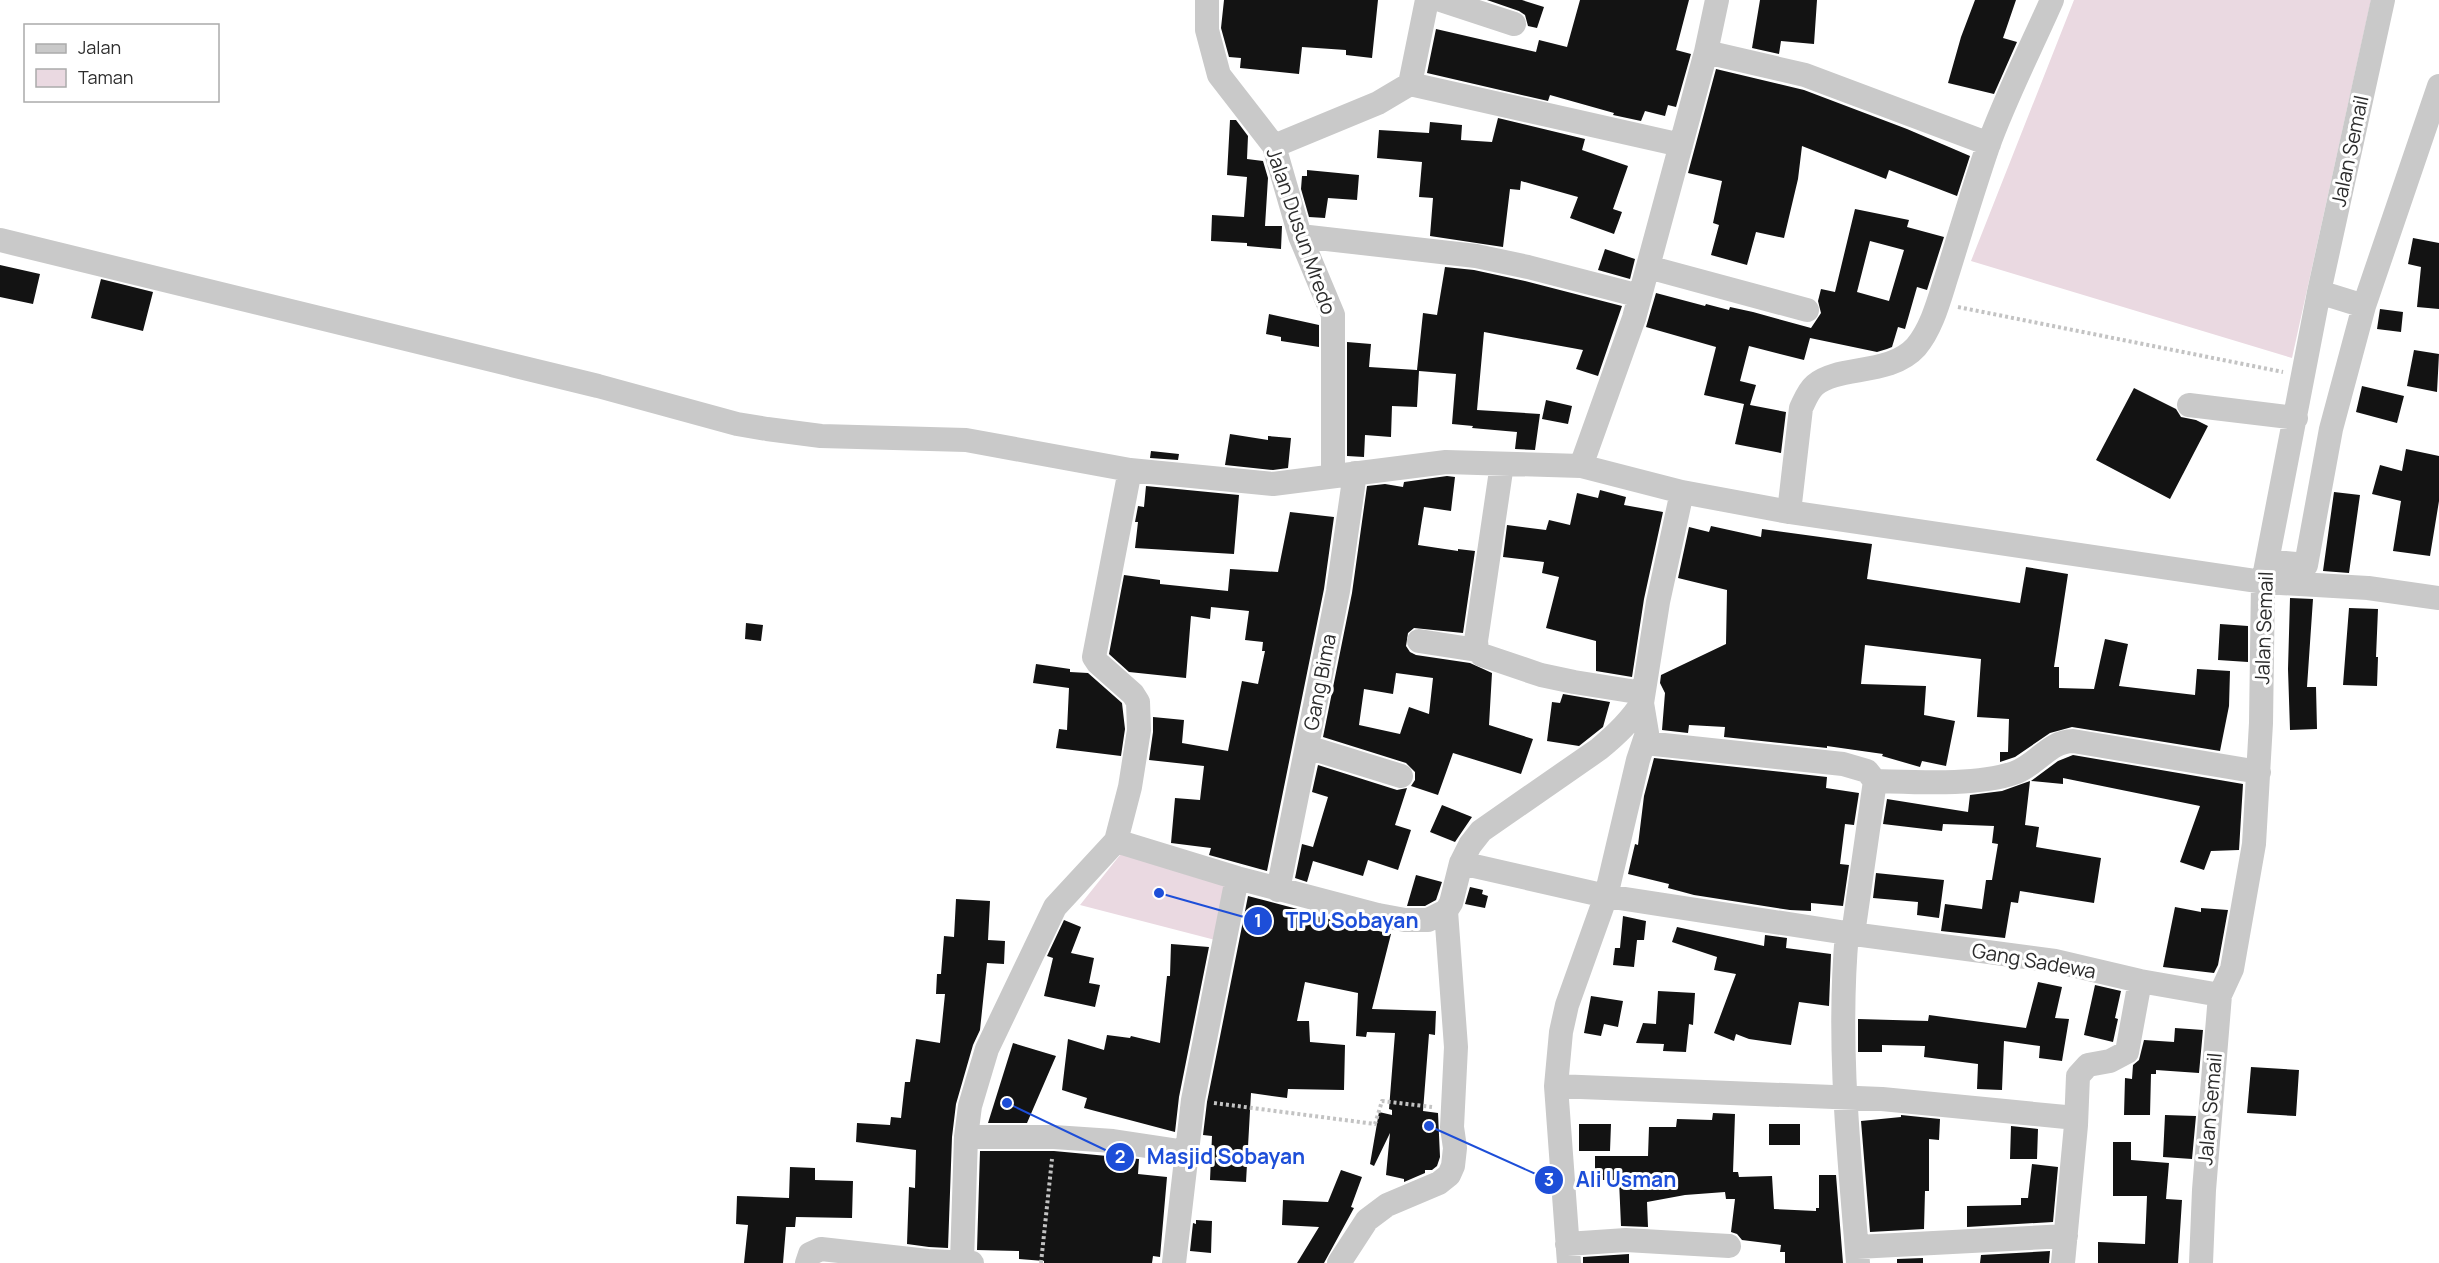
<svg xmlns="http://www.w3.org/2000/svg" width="2439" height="1263" viewBox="0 0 2439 1263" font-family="Manrope,sans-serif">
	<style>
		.green { fill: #ead9e1 }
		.building { fill: #131313; fill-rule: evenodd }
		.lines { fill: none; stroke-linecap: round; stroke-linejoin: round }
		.path { stroke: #c3c3c3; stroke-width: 4; stroke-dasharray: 3 3; stroke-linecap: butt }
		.minor { stroke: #c9c9c9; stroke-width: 24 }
		.labels { text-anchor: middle; stroke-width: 6; stroke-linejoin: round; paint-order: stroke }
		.street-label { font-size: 20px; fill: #2c2c2c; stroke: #fff }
		.leader { fill: none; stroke: #1d4ed8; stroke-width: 2 }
		.callout-dot { fill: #1d4ed8; stroke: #fff; stroke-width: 2 }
		.mark-label { font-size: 18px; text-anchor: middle; font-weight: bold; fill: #fff }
		.callout-label { font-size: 21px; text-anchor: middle; font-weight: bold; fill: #1d4ed8; stroke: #fff; stroke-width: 6; stroke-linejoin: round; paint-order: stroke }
	</style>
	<rect width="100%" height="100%" fill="#fff"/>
	<path class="green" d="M2074 0H2371L2292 358 1971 261Z
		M1124 850 1231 882 1223 942 1080 905Z"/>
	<path class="building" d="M1224 0H1378L1372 58 1346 55V50L1302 47 1299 74 1240 68 1241 58 1229 57 1221 28Z
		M1487 0H1522L1544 7 1537 28 1528 26 1525 15 1519 11Z
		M1580 0H1689L1676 50 1691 54 1676 107 1668 105 1665 116 1645 111 1641 121 1613 115 1614 113 1550 95 1548 101 1427 73 1436 29 1536 52 1539 40 1567 47Z
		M1760 0H1817L1814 44 1781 41 1779 54 1752 48Z
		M1975 0H2016L2003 38 2017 42 1994 94 1948 83 1961 37Z
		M1716 69 1804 90 1907 129 1970 156 1957 196 1889 170 1886 179 1802 146 1798 179 1784 238 1756 232 1747 265 1711 255 1719 225 1713 223 1722 181 1688 173Z
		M1498 118 1585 139 1582 150 1628 166 1613 209 1622 212 1614 234 1570 218 1578 197 1521 181 1520 190 1510 189 1503 247 1430 236 1433 198 1419 197 1422 162 1377 158 1379 130 1429 133 1430 122 1462 125 1461 140 1492 142Z
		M1230 120H1236L1248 136 1247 159 1263 161 1268 178 1265 226H1282L1281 249 1247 246V243L1211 241 1212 215 1244 217 1247 177 1227 175Z
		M1307 170 1359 175 1357 200 1328 198 1325 218 1309 217 1301 189 1302 176H1307Z
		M1855 209 1909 220 1907 227 1944 237 1927 290 1917 287 1905 329 1898 327 1892 347 1887 349 1877 352 1810 338 1804 360 1749 346 1740 381 1756 385 1750 405 1786 412 1781 453 1735 444 1744 404 1704 395 1716 347 1646 327 1656 293 1705 306 1706 304 1729 310 1730 307 1753 312 1811 328 1821 313 1818 301 1821 289 1835 292ZM1870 241 1904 250 1889 301 1857 292Z
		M2413 238 2439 243V309L2417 307 2421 267 2408 264Z
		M1605 249 1635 259 1630 279 1598 270Z
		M0 265 40 274 33 304 0 297Z
		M1445 267 1474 270 1525 281 1622 306 1598 376 1576 369 1583 350 1484 332 1477 410 1540 414 1535 450 1515 449 1517 432 1472 428 1473 426 1452 424 1456 374 1419 371 1417 407 1392 406 1391 437 1365 435 1364 457 1347 456V342L1371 344 1369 367 1417 370 1423 313 1437 315Z
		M101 279 153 292 143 331 91 318Z
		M2380 309 2403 312 2401 332 2377 329Z
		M1269 314 1319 325V347L1281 341V337L1266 334Z
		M2414 350 2439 354 2437 392 2407 386Z
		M2362 386 2404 396 2397 423 2356 412Z
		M2134 388 2176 409 2181 417 2196 420 2208 426 2170 499 2096 460Z
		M1546 400 1572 406 1568 424 1542 419Z
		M1230 434 1268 440V436L1291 438 1288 468 1273 470 1225 465Z
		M2406 449 2439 456V501L2430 556 2393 551 2401 501 2372 494 2380 465 2402 471Z
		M1151 451 1179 454 1178 460 1150 458Z
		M1447 476 1455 477 1451 511 1424 507 1418 545 1458 551V549L1475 551 1463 633 1414 628 1408 633 1406 646 1410 652 1416 655 1470 663 1492 673 1489 725 1533 739 1521 774 1453 753 1438 795 1411 786 1415 780V772L1406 763 1323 737 1352 593 1367 486 1385 484 1403 487 1404 482ZM1396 673 1433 678 1429 714 1409 707 1400 734 1359 725 1364 689 1393 694Z
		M1146 486 1239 495 1234 554 1135 548 1138 522H1135L1138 506 1144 507Z
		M1600 490 1626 497 1624 505 1663 512 1644 599 1632 677 1596 671V641L1546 628 1559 577 1542 573 1544 562 1503 557 1507 525 1546 530 1549 520 1570 525 1577 493 1598 498Z
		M2334 492 2360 495 2349 573 2323 571Z
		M1290 512 1334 517 1324 589 1267 871 1209 855 1211 848 1171 843 1175 798 1200 800 1204 766 1149 760 1153 732V717L1184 720 1182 743 1228 751 1242 681 1258 684 1265 651H1262L1263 642 1245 640 1249 611 1211 607 1210 619 1191 616 1186 678 1129 672 1109 654 1124 575 1160 580V584L1228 591 1230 569 1278 572Z
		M1711 526 1761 537 1762 529 1872 544 1867 579 2020 603 2026 567 2068 574 2054 667H2059V688L2094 689 2105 639 2128 644 2119 686 2195 695 2197 669 2230 671 2229 706 2220 751 2072 727 2050 733 2015 757 2000 762V752H2008L2009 719 1977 717 1981 659 1865 645 1861 684 1926 686 1924 715 1955 721 1946 766 1922 761 1920 767 1882 756 1883 754 1827 746V748L1724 737 1725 727 1689 725 1688 733 1662 730 1665 693 1660 683 1661 675 1726 644 1727 590 1678 578 1689 527 1709 532Z
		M2290 598 2313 599 2307 687H2316L2317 729 2290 730 2288 669Z
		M2349 608 2378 609 2376 657H2378L2377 686 2343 685Z
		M746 623 763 625 761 641 745 639Z
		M2220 624 2248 626V662L2218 660Z
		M1036 664 1070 669V672L1088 673 1122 703 1125 729 1121 756 1056 748 1059 729 1067 730 1069 688 1033 683Z
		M1563 694 1610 702 1603 727 1579 746 1547 741 1552 702 1560 703Z
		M2073 755 2243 784 2239 850 2211 851 2204 870 2180 862 2200 806 2063 778V784L2031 781 2058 761Z
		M1654 758 1827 777 1826 788 1859 793 1854 825 1845 824 1840 864 1849 865 1843 906 1811 903V911L1790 910 1694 895 1668 888 1669 884 1628 874 1635 844 1638 845 1644 796Z
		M1318 765 1397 790 1407 788 1395 825 1411 830 1398 870 1368 860 1363 876 1313 861 1307 882 1295 878 1302 844 1313 847 1328 797 1312 792Z
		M2030 781 2025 825 2039 827 2036 847 2101 858 2094 903 2020 891 2018 903 2011 902 2005 938 1941 931 1945 904 1982 909 1986 880H1992L1998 844 1992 843 1994 826 1943 824 1942 831 1883 824 1887 799 1968 812 1970 795 2002 791Z
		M1442 805 1472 817 1455 842 1430 832Z
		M1876 873 1944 880 1939 918 1917 915 1918 902 1873 898Z
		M1416 875 1442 882 1436 900 1425 906H1407Z
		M1470 887 1483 890 1482 894 1488 896 1485 908 1465 904Z
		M1248 896 1305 911 1304 913 1391 934 1372 1009 1436 1011 1435 1035 1429 1034 1423 1111 1438 1113 1440 1157 1437 1166 1432 1170H1425V1173L1404 1182V1179L1386 1175 1390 1133 1374 1166 1370 1164 1379 1112 1392 1115V1110L1389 1109 1395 1033 1367 1032 1366 1037 1356 1036 1358 993 1305 982 1297 1021H1309L1310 1042 1345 1045 1344 1090 1288 1089 1287 1098 1251 1093 1246 1182 1210 1180 1212 1136 1203 1135 1207 1102Z
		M956 899 990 901 988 940 1005 941 1004 964 987 963 980 1030 973 1045 956 1104 952 1137 948 1248 929 1247 907 1244 909 1187 915 1188 916 1150 856 1142 857 1123 890 1125 891 1117 901 1118 905 1082H910L916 1039 940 1043 945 994H936L937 974H941L944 936 954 937Z
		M2175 907 2201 912V908L2228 910 2218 965 2214 973 2163 967Z
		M1623 916 1646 921 1644 940H1637L1634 967 1613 965 1615 948H1620Z
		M1064 920 1081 927 1071 953 1094 958 1089 983 1100 985 1095 1007 1044 996 1053 958 1047 956Z
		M1677 927 1764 946 1765 935 1787 938 1786 948 1831 954 1829 1006 1799 1002 1791 1045 1749 1039 1736 1034 1734 1041 1714 1033 1736 974 1714 970 1717 957 1672 942Z
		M1171 944 1209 947 1179 1097 1175 1132 1084 1108 1087 1098 1062 1090 1068 1039 1104 1050 1107 1035 1130 1038 1131 1036 1160 1043 1167 976H1170Z
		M2038 982 2062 987 2055 1018 2069 1019 2062 1061 2039 1058 2040 1046 2004 1041 2002 1090 1977 1089 1978 1064 1924 1057 1925 1046 1882 1045V1052H1858V1019L1928 1021 1929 1015 2026 1028Z
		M2095 985 2121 991 2115 1018 2118 1019 2113 1042 2084 1035Z
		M1658 991 1695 993 1693 1025 1689 1024 1686 1052 1663 1051 1664 1044 1636 1043 1643 1023 1656 1024Z
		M1591 996 1623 1001 1618 1027 1604 1024 1601 1036 1584 1033Z
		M2175 1028 2203 1030 2199 1073 2156 1070V1074H2151L2150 1115H2124L2125 1078 2132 1079 2133 1065 2139 1060 2144 1040 2174 1042Z
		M1013 1043 1056 1056 1027 1123H988Z
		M2251 1067 2299 1070 2296 1116 2247 1113Z
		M1713 1113 1735 1114 1733 1172H1738L1739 1177 1772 1176 1774 1209 1816 1211V1208H1819V1175H1836L1843 1263H1785V1252H1780L1781 1245 1742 1240 1737 1234 1731 1232 1735 1199H1726L1725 1192 1685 1195 1647 1202 1648 1227 1621 1226 1619 1180H1595V1156H1648L1649 1127H1676L1677 1119 1712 1120Z
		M1901 1115 1940 1119 1939 1140 1929 1139V1191H1925L1924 1229 1870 1232 1861 1121 1901 1117Z
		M2165 1115 2196 1116 2192 1159 2163 1157Z
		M1579 1124H1611L1610 1151H1579Z
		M1769 1124H1800V1145H1769Z
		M2011 1126 2038 1129 2037 1159H2010Z
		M2113 1142H2131V1160L2169 1163 2166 1199 2182 1200 2178 1263H2098V1242L2145 1244 2147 1196H2113Z
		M980 1151H1054L1139 1159 1138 1174 1167 1177 1160 1257 1153 1256 1152 1263H1044V1261L1019 1259V1251L977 1250Z
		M2032 1164 2058 1167 2053 1222 1967 1227V1206L2021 1205V1198H2028Z
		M790 1167 815 1168V1180L853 1181 852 1218 796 1217 795 1227H786L783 1263H744L748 1225 736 1224 737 1196 789 1198Z
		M1341 1170 1362 1177 1351 1207 1354 1208 1324 1263H1297L1319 1227 1282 1225 1283 1200 1328 1202Z
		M1196 1220 1212 1221 1211 1253 1190 1251 1193 1223 1196 1224Z
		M2050 1251 2049 1263H1980L1981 1255Z
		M1629 1254V1263H1583V1257Z
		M1923 1258V1263H1897V1259Z"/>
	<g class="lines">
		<path class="path" d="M1958 307 2283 372
			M1214 1103 1375 1124 1382 1101 1432 1107
			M1041 1263 1052 1159"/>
		<path class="minor" d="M1207 0V30L1219 75 1274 146 1300 236 1333 315V476
			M1441 0 1514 24
			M1706 52 1805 75 1989 144
			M1410 84 1681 145
			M1274 146 1378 103 1410 84 1427 0
			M1300 236 1476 256 1528 267 1640 296
			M0 240 598 386 737 424 767 429 821 436 966 440 1130 470 1273 484 1446 462 1581 466 1682 492 1789 512 2263 582 2368 588 2439 598
			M1648 267 1807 310
			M2319 292 2364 306
			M2189 405 2296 418
			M1502 464 1476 641 1477 650 1482 655 1541 675 1574 682 1643 693
			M1581 466 1634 318 1706 52 1717 0
			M1789 512 1801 408C1805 400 1808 391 1815 385 1838 365 1890 376 1916 347 1933 327 1940 296 1948 272 1961 230 1974 187 1988 146 2006 96 2031 48 2052 0
			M2267 561 2306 565 2331 429 2364 306 2439 86
			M1419 641 1477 650
			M1645 743 1843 764 1867 771 1875 781 1853 934
			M1307 747 1401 776
			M1875 781C1915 782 1976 786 2014 773 2036 766 2049 741 2073 741L2259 772
			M1116 841 1237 878
			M1461 863 1606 896 1853 934 2055 961 2140 981 2220 995
			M1278 890 1338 591 1355 473
			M1847 933C1837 1043 1849 1153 1858 1263
			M1556 1086 1882 1099 2076 1118
			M966 1137H1054L1113 1141 1186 1152
			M1567 1244 1626 1240 1729 1246
			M1857 1247 2066 1236
			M962 1261 966 1137 970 1106 987 1049 1055 907 1116 841 1130 787 1139 730 1138 702 1133 694 1098 663 1094 657 1130 470
			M807 1263 810 1254 821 1249 928 1261 972 1263
			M1174 1263 1193 1100 1237 878 1378 915 1405 920H1428L1446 911 1451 903 1461 863 1470 845 1481 831 1599 749C1616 735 1630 722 1642 703
			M1339 1263 1367 1220 1387 1205 1439 1183 1449 1175 1453 1166 1455 1148 1452 1127 1456 1047 1446 911
			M1569 1263 1556 1086 1561 1032 1567 1005 1606 896 1638 760 1647 733 1642 703 1658 602 1682 492
			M2063 1263 2076 1125 2078 1076 2088 1065 2110 1061 2127 1052 2140 981
			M2201 1263 2204 1190 2220 995 2232 969 2254 844 2261 723 2263 582 2319 292 2383 0"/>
	</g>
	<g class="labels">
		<g class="street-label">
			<text transform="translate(2350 151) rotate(-78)" y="7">Jalan Semail</text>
			<text transform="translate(1301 231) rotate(71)" y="7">Jalan Dusun Mredo</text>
			<text transform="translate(2264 628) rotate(-88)" y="7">Jalan Semail</text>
			<text transform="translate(1320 682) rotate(-79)" y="7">Gang Bima</text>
			<text transform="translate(2034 961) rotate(10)" y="7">Gang Sadewa</text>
			<text transform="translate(2210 1109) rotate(-85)" y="7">Jalan Semail</text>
		</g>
	</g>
	<path class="leader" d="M1159 893L1258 921M1007 1103L1120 1157M1429 1126L1549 1180"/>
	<g class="callout-dot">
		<circle cx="1159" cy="893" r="6"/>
		<circle cx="1007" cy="1103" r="6"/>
		<circle cx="1429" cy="1126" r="6"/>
		<circle cx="1258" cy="921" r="15"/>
		<circle cx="1120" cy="1157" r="15"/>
		<circle cx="1549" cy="1180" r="15"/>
	</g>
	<g class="mark-label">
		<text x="1258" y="927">1</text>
		<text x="1120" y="1163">2</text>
		<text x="1549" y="1186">3</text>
	</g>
	<g class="callout-label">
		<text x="1352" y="928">TPU Sobayan</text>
		<text x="1226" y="1164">Masjid Sobayan</text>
		<text x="1626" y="1187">Ali Usman</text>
	</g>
	<rect x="24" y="24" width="195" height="78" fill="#ffffff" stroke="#ababab" stroke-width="1.5"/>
	<rect x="36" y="44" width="30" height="9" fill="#c9c9c9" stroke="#ababab" stroke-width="1.5"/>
	<text x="78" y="54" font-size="18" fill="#2c2c2c">Jalan</text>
	<rect x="36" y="69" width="30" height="18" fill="#ead9e1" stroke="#ababab" stroke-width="1.5"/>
	<text x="78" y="84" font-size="18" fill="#2c2c2c">Taman</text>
</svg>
